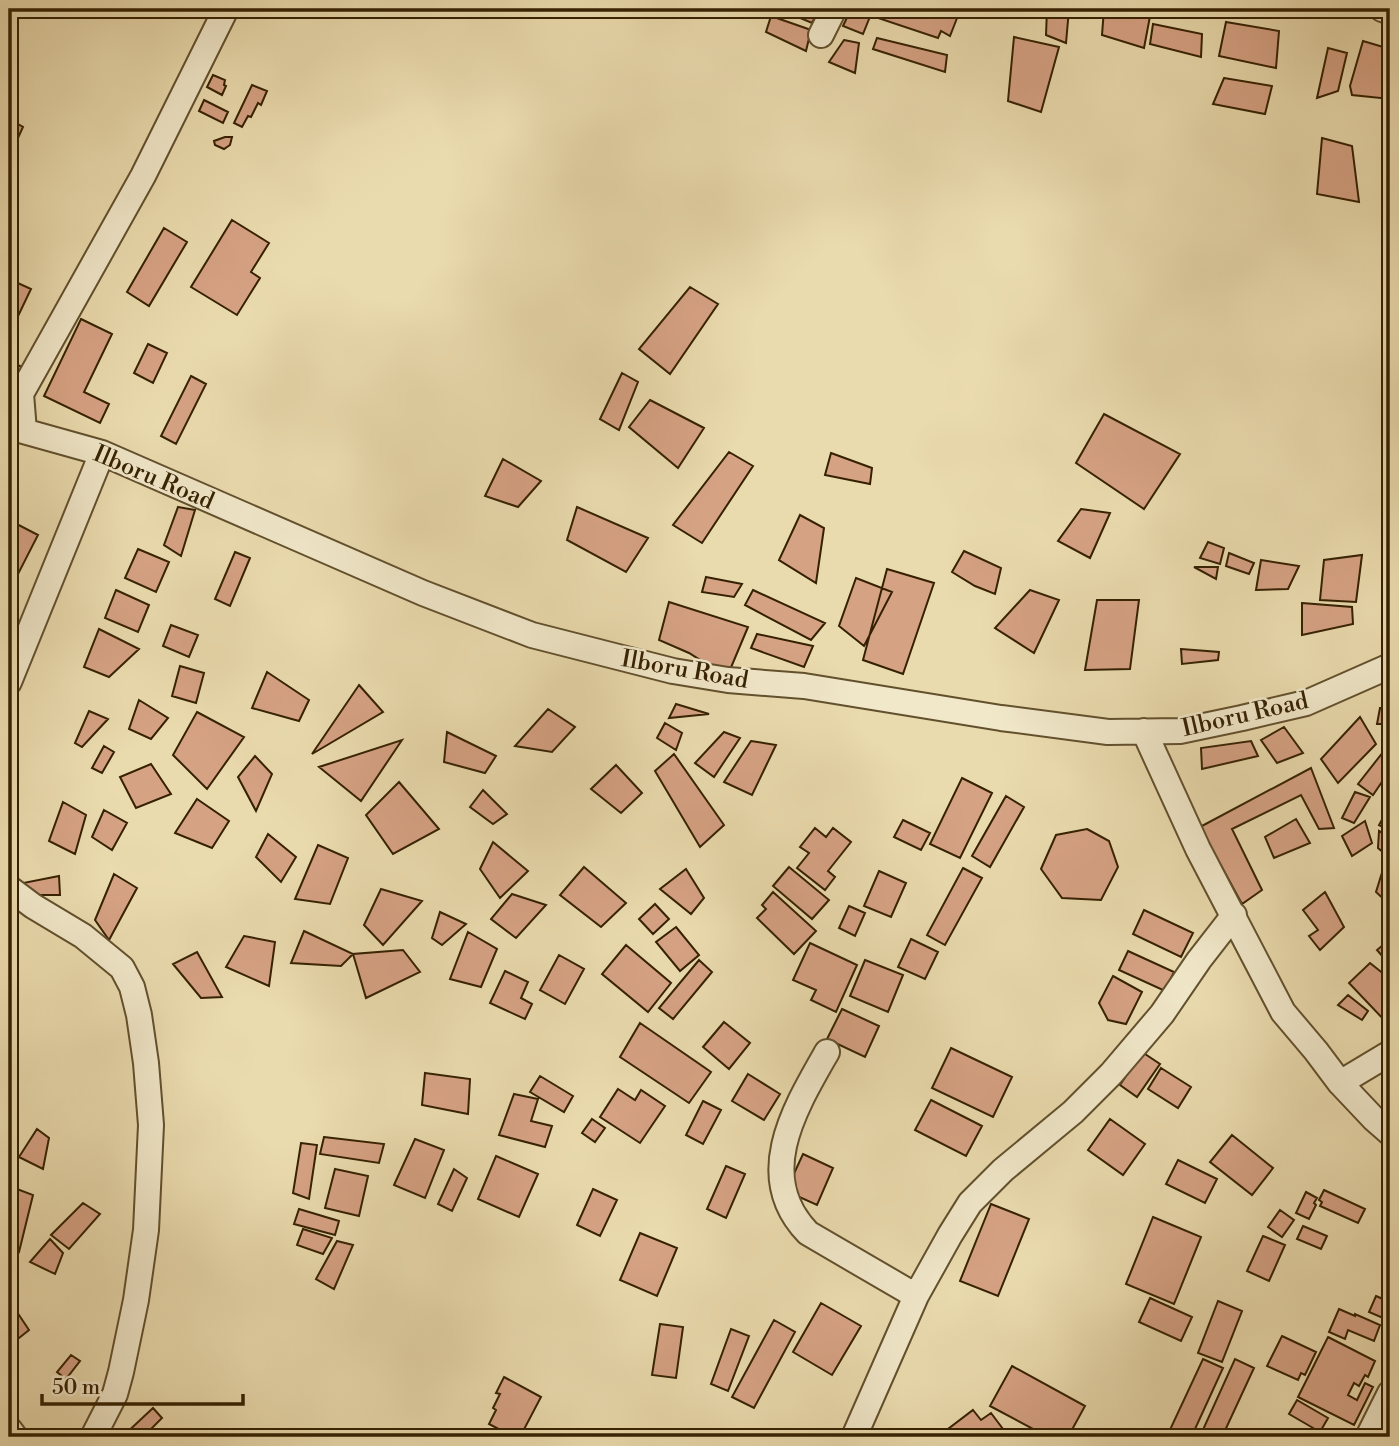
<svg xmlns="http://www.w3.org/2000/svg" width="1399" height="1446" viewBox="0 0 1399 1446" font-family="'Libre Bodoni',serif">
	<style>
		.building { fill: #d6a284; stroke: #352102; stroke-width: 2 }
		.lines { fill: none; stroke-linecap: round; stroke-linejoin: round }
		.street-casing { stroke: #62502d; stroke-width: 28 }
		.street { stroke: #f1e8ca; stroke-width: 24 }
		.labels { text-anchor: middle; stroke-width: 5; stroke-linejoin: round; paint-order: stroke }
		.street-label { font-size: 24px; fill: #352102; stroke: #f1e8ca }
	</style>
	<rect width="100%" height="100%" fill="#eadbae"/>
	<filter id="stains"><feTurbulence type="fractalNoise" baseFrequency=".00286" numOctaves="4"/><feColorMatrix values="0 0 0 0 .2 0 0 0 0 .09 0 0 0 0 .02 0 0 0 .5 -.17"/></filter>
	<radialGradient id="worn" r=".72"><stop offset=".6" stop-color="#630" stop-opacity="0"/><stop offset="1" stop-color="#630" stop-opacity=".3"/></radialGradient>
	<path class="building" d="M779 9H819L812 23Z
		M851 9H873L863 34 843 26Z
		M883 9H946L959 13 950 36 941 31 938 38 878 18Z
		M1047 9H1069L1066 43 1046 35Z
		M1104 9H1139L1151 11 1144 48 1102 35Z
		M771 16 811 30 806 51 766 32Z
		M1226 22 1279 31 1276 68 1219 56Z
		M1153 24 1202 34 1201 57 1150 44Z
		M1014 37 1059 47 1041 112 1008 101Z
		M877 38 947 55 945 72 873 49Z
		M844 40 859 43 855 73 829 62Z
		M1363 41 1390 49V99L1352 95 1350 86Z
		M1328 48 1347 53 1338 91 1317 98Z
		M213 75 225 80 224 85 226 86 222 95 207 87Z
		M1224 78 1272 86 1265 114 1213 104Z
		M252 85 267 91 261 105 258 103 251 117 248 116 242 127 234 123Z
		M204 100 228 112 223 123 199 111Z
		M9 119 23 127 12 151 9 149Z
		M225 137H232L230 145 224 149 215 145 214 141Z
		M1322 138 1352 146 1359 202 1317 194Z
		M232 220 269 243 251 272 260 278 237 315 191 287Z
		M164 228 187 242 149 306 127 292Z
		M9 279 31 289 9 335Z
		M690 287 718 304 670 374 639 349Z
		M81 319 112 334 84 392 109 404 100 423 44 396Z
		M148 344 167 353 153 383 134 373Z
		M9 361 22 367 13 387 9 385Z
		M622 373 638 382 619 430 600 419Z
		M191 376 206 384 176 444 161 436Z
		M650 400 704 428 678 468 629 427Z
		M1104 414 1180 454 1144 509 1076 463Z
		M729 452 753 466 702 543 673 525Z
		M831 453 872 468 870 484 825 475Z
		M503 459 541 481 518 507 485 496Z
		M178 507 195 510 181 556 164 545Z
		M577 507 648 538 626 572 567 540Z
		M1081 509 1110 513 1090 558 1058 541Z
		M800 515 824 528 816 583 779 560Z
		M9 520 38 535 17 576 9 572Z
		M1208 542 1224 548 1220 564 1200 558Z
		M138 549 169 562 156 592 125 578Z
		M964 551 1001 568 995 594 975 586 952 572Z
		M235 552 250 558 230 606 215 599Z
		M1229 553 1254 563 1249 574 1226 566Z
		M1362 555 1356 602 1320 600 1324 560Z
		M1261 560 1299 566 1288 589 1256 590Z
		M1194 567H1218L1216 579Z
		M887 569 934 583 903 674 863 660Z
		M706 577 742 584 734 597 702 592Z
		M856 578 892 592 864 646 839 626Z
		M116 590 149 605 138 632 105 618Z
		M753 590 825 623 811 640 745 605Z
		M1030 590 1059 600 1034 653 995 628Z
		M1097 600H1139L1130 669 1085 670Z
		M669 602 748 627 727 677 689 653 659 640Z
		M1302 603 1352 607 1353 624 1302 635Z
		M171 625 198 635 189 657 163 646Z
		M99 629 139 649 109 677 84 667Z
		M757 634 813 646 804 667 751 648Z
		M1181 649 1219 652 1218 660 1182 664Z
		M180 666 204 673 196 703 172 696Z
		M267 672 309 700 299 721 252 708Z
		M359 685 383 712 312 754Z
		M139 700 168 718 151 739 129 729Z
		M676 704 709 714 669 718Z
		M1380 708H1390V724H1377Z
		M548 709 575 727 552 752 515 746Z
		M89 711 108 719 82 747 75 743Z
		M197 712 244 737 207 789 173 755Z
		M1360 717 1376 744 1338 783 1321 759Z
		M665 723 682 733 676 750 657 738Z
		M1284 727 1303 753 1277 763 1261 740Z
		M447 732 496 756 485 773 444 762Z
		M724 732 740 738 714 777 695 763Z
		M402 740 361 801 319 767Z
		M751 741 776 745 752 795 724 782Z
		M1251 741 1258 756 1202 769 1201 748Z
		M104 746 114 752 102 773 92 768Z
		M1387 747 1390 749V770L1373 795 1358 784Z
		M674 754 724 825 700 847 655 771Z
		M255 756 272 774 256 811 238 777Z
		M151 764 171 794 136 808 120 777Z
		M616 765 642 793 621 813 591 789Z
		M1311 768 1334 828 1319 829 1301 795 1232 829 1262 890 1242 904 1200 827Z
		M962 778 992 793 960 858 930 844Z
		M399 782 439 829 393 854 366 815Z
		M483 790 507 814 493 824 470 807Z
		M1355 792 1370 797 1354 823 1342 818Z
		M1006 796 1024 807 990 867 972 856Z
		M197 799 229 821 212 848 175 833Z
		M63 802 86 815 75 854 49 841Z
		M1390 805V831L1379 825Z
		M104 810 127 823 112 850 92 837Z
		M1296 819 1310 843 1274 858 1265 837Z
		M903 820 930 833 921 850 894 837Z
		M1365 821 1372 843 1352 856 1342 836Z
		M815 828 826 837 833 828 851 842 828 871 835 877 825 890 797 868 809 853 800 847Z
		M1087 829 1109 841 1118 867 1101 900 1062 898 1041 869 1056 835Z
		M1379 831 1390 837V858L1378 848Z
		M268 834 296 857 281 882 256 857Z
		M493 842 528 871 500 898 480 869Z
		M318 845 348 858 330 904 295 899Z
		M1385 863 1390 866V905L1376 892Z
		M584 867 626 903 601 927 560 895Z
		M789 867 829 900 812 919 773 886Z
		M963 868 982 878 945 945 927 935Z
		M686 869 704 898 691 914 660 889Z
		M879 871 906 883 891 917 864 906Z
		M114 874 137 888 109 940 95 920Z
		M59 876 60 895H19L23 883Z
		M381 889 422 901 383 945 364 925Z
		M773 892 816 931 794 954 757 918 766 909 762 905Z
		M1325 892 1344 927 1320 950 1309 936 1318 930 1303 910Z
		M512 894 546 905 516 938 491 919Z
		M655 904 669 919 653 934 639 919Z
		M849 906 865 913 855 936 839 928Z
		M1144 910 1193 933 1181 957 1133 934Z
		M440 912 466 924 442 945 432 938Z
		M676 927 699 955 680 971 656 942Z
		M304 931 353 954 341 966 291 963Z
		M468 932 497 949 481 987 450 979Z
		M244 936 275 942 269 986 226 967Z
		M911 939 938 952 925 979 898 967Z
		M1390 939V965L1377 950Z
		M810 943 857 965 836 1012 811 1000 816 990 793 980Z
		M626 945 671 983 648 1012 602 974Z
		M403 950 420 972 366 998 353 954Z
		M1128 951 1174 972 1165 991 1119 970Z
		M197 952 222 997 201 998 173 964Z
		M559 955 584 969 565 1004 540 990Z
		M699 960 712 972 673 1019 659 1008Z
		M865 960 903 975 888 1012 850 996Z
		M1370 963 1390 979V1021L1387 1023 1349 983Z
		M505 971 528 982 521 998 532 1004 525 1019 490 1003Z
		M1113 976 1142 992 1126 1024 1108 1020 1099 1003Z
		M1348 995 1368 1011 1362 1020 1338 1005Z
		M842 1009 879 1026 865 1057 827 1039Z
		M724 1022 750 1043 729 1069 703 1047Z
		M640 1023 711 1072 689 1103 620 1057Z
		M951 1048 1012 1077 993 1117 932 1088Z
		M1142 1052 1160 1064 1137 1097 1120 1085Z
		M1161 1068 1191 1087 1178 1108 1148 1089Z
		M425 1073 470 1079 468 1114 422 1105Z
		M748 1074 780 1094 764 1120 732 1101Z
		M540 1076 573 1096 564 1112 530 1092Z
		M618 1089 635 1100 641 1090 665 1106 640 1143 600 1117Z
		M514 1094 538 1099 531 1121 552 1126 545 1147 499 1135Z
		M931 1100 982 1126 966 1156 915 1130Z
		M703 1101 721 1110 703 1144 686 1135Z
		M592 1119 605 1128 595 1142 582 1133Z
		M1110 1119 1145 1144 1123 1175 1088 1150Z
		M37 1129 49 1138 43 1169 19 1157Z
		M1232 1135 1273 1168 1252 1195 1210 1162Z
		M324 1137 384 1144 379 1163 320 1154Z
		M415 1139 444 1150 425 1198 394 1185Z
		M301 1143 317 1145 309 1199 293 1193Z
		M803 1154 833 1168 817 1205 786 1191Z
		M496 1156 538 1174 519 1217 478 1199Z
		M1178 1160 1217 1179 1205 1203 1166 1184Z
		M726 1166 745 1174 726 1218 707 1209Z
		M335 1169 368 1176 359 1216 325 1208Z
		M454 1169 467 1178 452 1211 438 1204Z
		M9 1186 33 1195 19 1252 9 1247Z
		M593 1189 617 1200 600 1236 577 1225Z
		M1324 1190 1365 1209 1358 1223 1320 1206 1322 1202 1319 1200Z
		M1306 1192 1317 1198 1314 1203 1316 1205 1309 1219 1296 1213Z
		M83 1203 100 1214 69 1249 51 1235Z
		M991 1204 1029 1219 998 1296 960 1281Z
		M299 1209 339 1221 335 1235 294 1224Z
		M1280 1210 1294 1220 1282 1237 1268 1227Z
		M1153 1217 1201 1237 1174 1304 1126 1284Z
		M1303 1226 1327 1236 1321 1249 1297 1239Z
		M303 1229 332 1238 323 1254 297 1245Z
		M640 1233 677 1248 657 1296 620 1280Z
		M1263 1236 1285 1245 1269 1281 1247 1271Z
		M50 1239 63 1253 55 1274 30 1262Z
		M337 1241 353 1245 334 1289 316 1279Z
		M1376 1296 1390 1302V1321L1369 1312Z
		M1150 1298 1192 1317 1181 1341 1139 1322Z
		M1218 1301 1242 1311 1222 1362 1198 1353Z
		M821 1303 861 1326 832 1375 793 1352Z
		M1339 1309 1355 1316V1314L1380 1325 1374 1341 1348 1330 1345 1339 1329 1332Z
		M17 1312 29 1330 9 1346V1319Z
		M774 1320 795 1332 754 1408 732 1397Z
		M660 1324 683 1327 676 1378 652 1375Z
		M731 1329 749 1336 728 1391 711 1384Z
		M1282 1336 1316 1352 1305 1375 1301 1373 1298 1380 1267 1366Z
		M1328 1337 1375 1361 1368 1377 1365 1375 1359 1386 1354 1383 1348 1395 1357 1400 1365 1383 1373 1387 1354 1425 1298 1397Z
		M71 1355 80 1361 66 1379 57 1372Z
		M1203 1359 1223 1368 1195 1429 1202 1432 1235 1359 1254 1368 1222 1437H1174L1168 1434Z
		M1012 1366 1085 1406 1068 1437H1048L990 1406Z
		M504 1377 541 1397 520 1437H514L489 1424 496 1410 493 1408 500 1394 496 1393Z
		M1297 1400 1328 1418 1320 1432 1289 1414Z
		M153 1408 162 1418 147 1433 151 1437H122Z
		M973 1410 981 1420 991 1413 1009 1437H954L948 1429Z"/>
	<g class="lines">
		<defs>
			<path id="street" d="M1382 9 1390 12
				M821 35 834 9
				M9 427 102 453 423 593 532 635 673 671 728 680 804 686 1001 718 1108 732 1180 731 1242 718 1306 703 1390 666
				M24 431 21 394 143 176 226 9
				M9 682 102 453
				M1144 731 1198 849 1283 1012 1316 1051 1340 1083 1374 1119 1390 1133
				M9 888 33 906 83 936 122 968 132 987 139 1015 146 1063 151 1125 146 1230 136 1300 121 1372 115 1394 93 1437
				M827 1052C795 1108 753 1176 808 1233L916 1296
				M1340 1083 1390 1053
				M9 1429 15 1437
				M854 1437 916 1296 950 1235 970 1203 1003 1170 1073 1112 1111 1074 1162 1014 1199 960 1234 915
				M1368 1437 1390 1393"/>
		</defs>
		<use href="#street" class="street-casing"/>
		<use href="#street" class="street"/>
	</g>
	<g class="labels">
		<g class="street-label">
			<text transform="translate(154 477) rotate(23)" y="8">Ilboru Road</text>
			<text transform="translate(685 669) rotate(10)" y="8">Ilboru Road</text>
			<text transform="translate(1245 714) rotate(-13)" y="8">Ilboru Road</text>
		</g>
	</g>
	<rect width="1399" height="1446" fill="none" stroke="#eadbae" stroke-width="35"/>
	<rect x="10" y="10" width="1378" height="1425" fill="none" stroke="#352102" stroke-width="3.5"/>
	<rect x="18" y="18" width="1364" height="1411" fill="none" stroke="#352102" stroke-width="2"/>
	<path d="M42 1394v10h201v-10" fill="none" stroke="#352102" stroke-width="3.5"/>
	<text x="52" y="1394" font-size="21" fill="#352102" stroke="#f1e8ca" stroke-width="5" paint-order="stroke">50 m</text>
	<rect width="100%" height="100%" filter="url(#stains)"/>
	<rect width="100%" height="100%" fill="url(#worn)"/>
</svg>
